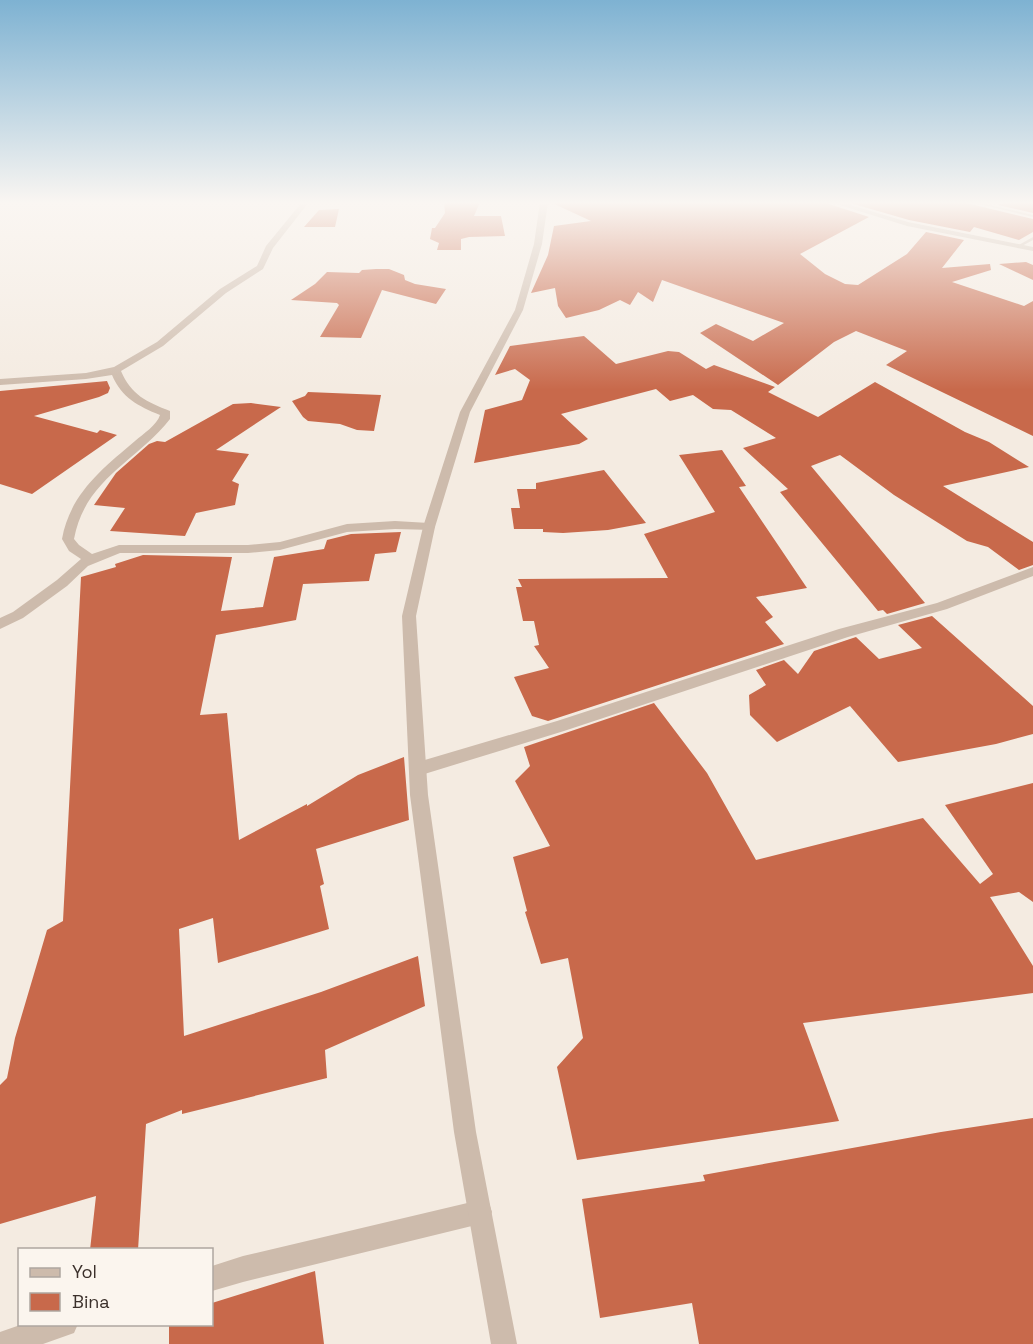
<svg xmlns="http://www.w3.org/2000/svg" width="1033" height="1344" viewBox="0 0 1033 1344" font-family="'Space Grotesk',sans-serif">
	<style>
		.building { fill: #c8694b }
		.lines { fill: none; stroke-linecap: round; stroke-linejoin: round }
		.service { fill: #cdbbac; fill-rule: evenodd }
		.minor { fill: #cdbbac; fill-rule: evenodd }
		.tertiary { fill: #cdbbac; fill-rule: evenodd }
	</style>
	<rect width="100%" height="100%" fill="#f4ebe1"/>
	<path class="building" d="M444 202H480L474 216H501L505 236 469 237 461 239V250H437L439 243 430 239 432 228H435L445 213Z
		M550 202H828L829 204 869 217 800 254 825 274 845 284 858 285 907 254 926 232 964 240 942 268 990 264 991 270 952 282 1024 306 1033 301V436L886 365 907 351 856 331 834 342 778 385 700 333 716 324 753 341 784 323 662 280 653 302 638 292 630 305 620 300 599 310 566 318 558 306 555 288 531 293 548 255 554 226 591 221Z
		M847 202H962L1033 219V232L1019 240 974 227 970 232 909 220Z
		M1005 202H1033V213L998 205Z
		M339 209 335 227H304L319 210Z
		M1026 262 1033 265V280L999 264Z
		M376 269H389L404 275 405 280 415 284 446 289 436 304 382 290 361 338 320 337 339 305 337 303 291 300 315 284 327 272 359 273 362 270Z
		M584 336 616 364 668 351 679 352 706 369 714 365 775 387 768 392 818 417 875 382 965 432 989 442 1029 467 943 486 1033 542V565L1019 570 988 547 967 541 894 495 840 455 811 466 925 603 887 614 883 610 878 611 780 492 788 489 743 448 776 438 731 410 713 409 693 395 670 401 656 389 561 414 588 439 579 444 474 463 485 410 522 400 530 380 515 369 495 375 510 346Z
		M107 381 110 388 108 393 99 397 34 416 97 433 100 430 117 435 32 494 0 484V391Z
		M308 392 381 395 374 431 357 430 340 424 308 421 303 417 292 401 305 396Z
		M251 403 281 407 216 450 249 454 232 481 239 484 235 505 196 513 185 536 110 531 125 508 94 505 116 473 149 444 157 441 165 442 233 404Z
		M722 450 746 486 739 487 807 588 756 597 773 617 765 622 784 644 548 721 532 716 514 677 549 668 534 646 539 645 534 621H523L516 587H522L518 579 668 578 644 534 715 512 679 455Z
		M604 470 646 523 608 530 563 533 543 532V529H514L511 508H520L517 489H536V483Z
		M401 532 396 552 375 554 369 581 303 584 296 620 216 635 200 715 227 713 239 840 307 804V806L358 775 404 757 409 820 316 849 324 884 320 886 329 929 218 963 213 918 179 929 184 1036 321 992 418 956 425 1006 325 1050 327 1078 182 1114V1110L146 1124 138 1250H90L96 1196 0 1224V1085L7 1078 15 1038 47 930 63 921 81 577 116 567 115 564 143 555 232 557 221 611 263 607 274 557 324 549 327 540 351 534Z
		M932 616 1033 706V734L996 744 898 762 850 706 777 742 750 715 749 695 766 685 756 670 784 660 798 674 814 651 856 637 879 659 922 648 898 625Z
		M654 703 707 773 756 860 923 818 980 884 993 874 945 805 1033 783V902L1019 892 990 897 1033 966V993L803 1023 839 1121 577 1160 557 1067 583 1038 568 958 541 964 525 912 527 911 513 857 550 846 515 781 530 766 524 747Z
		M1033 1118V1344H699L692 1303 600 1318 582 1199 705 1181 703 1175 941 1132Z
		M315 1271 324 1344H169V1324H212V1303Z"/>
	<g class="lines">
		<path class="service" d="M971 202H976L1033 215V217Z
			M1033 237V240L1020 247 1017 246Z"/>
		<path class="minor" d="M302 202H309L273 248 263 269 226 293 163 346 121 371C131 395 147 402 170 411V419C136 462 85 479 74 539L79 545 92 554 119 545H248L280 542 347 524 395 521 429 523 435 527 433 530 395 529 347 532 280 550 248 553H120L88 566 67 586 23 618 0 629V618L13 612 57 580 81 559 69 551 62 539C70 494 102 469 135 441 143 434 157 425 160 415 138 406 122 398 112 375L86 379 0 385V379L86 373 114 367 157 342 220 289 257 266 266 246Z
			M830 202H840L908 222 1033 247V251L907 226Z
			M1033 567V576L947 609 848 637 564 731 418 776 412 774 410 769 412 764 418 762 557 721 839 629 937 603Z
			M480 1200 489 1203 492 1212 489 1221 480 1224 243 1282 212 1291V1266L243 1256Z
			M23 1324H78L74 1333 43 1344H0V1332Z"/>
		<path class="tertiary" d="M540 202H548L542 244 523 310 470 412 435 527 416 616 428 795 476 1132 517 1344H491L454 1132 410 795 402 616 423 527 460 412 515 310 534 244Z"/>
	</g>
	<linearGradient id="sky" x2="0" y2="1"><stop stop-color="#7eb2d2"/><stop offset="0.52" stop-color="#faf6f2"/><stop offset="1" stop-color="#faf6f2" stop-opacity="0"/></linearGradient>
	<rect width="1033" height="390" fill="url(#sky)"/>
	<rect x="18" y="1248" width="195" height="78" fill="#fbf5ee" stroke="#aea6a0" stroke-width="1.5"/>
	<rect x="30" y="1268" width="30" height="9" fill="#cdbbac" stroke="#aea6a0" stroke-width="1.5"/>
	<text x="72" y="1278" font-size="18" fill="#3b302b">Yol</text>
	<rect x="30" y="1293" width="30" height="18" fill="#c8694b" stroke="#aea6a0" stroke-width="1.5"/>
	<text x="72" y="1308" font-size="18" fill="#3b302b">Bina</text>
</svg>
